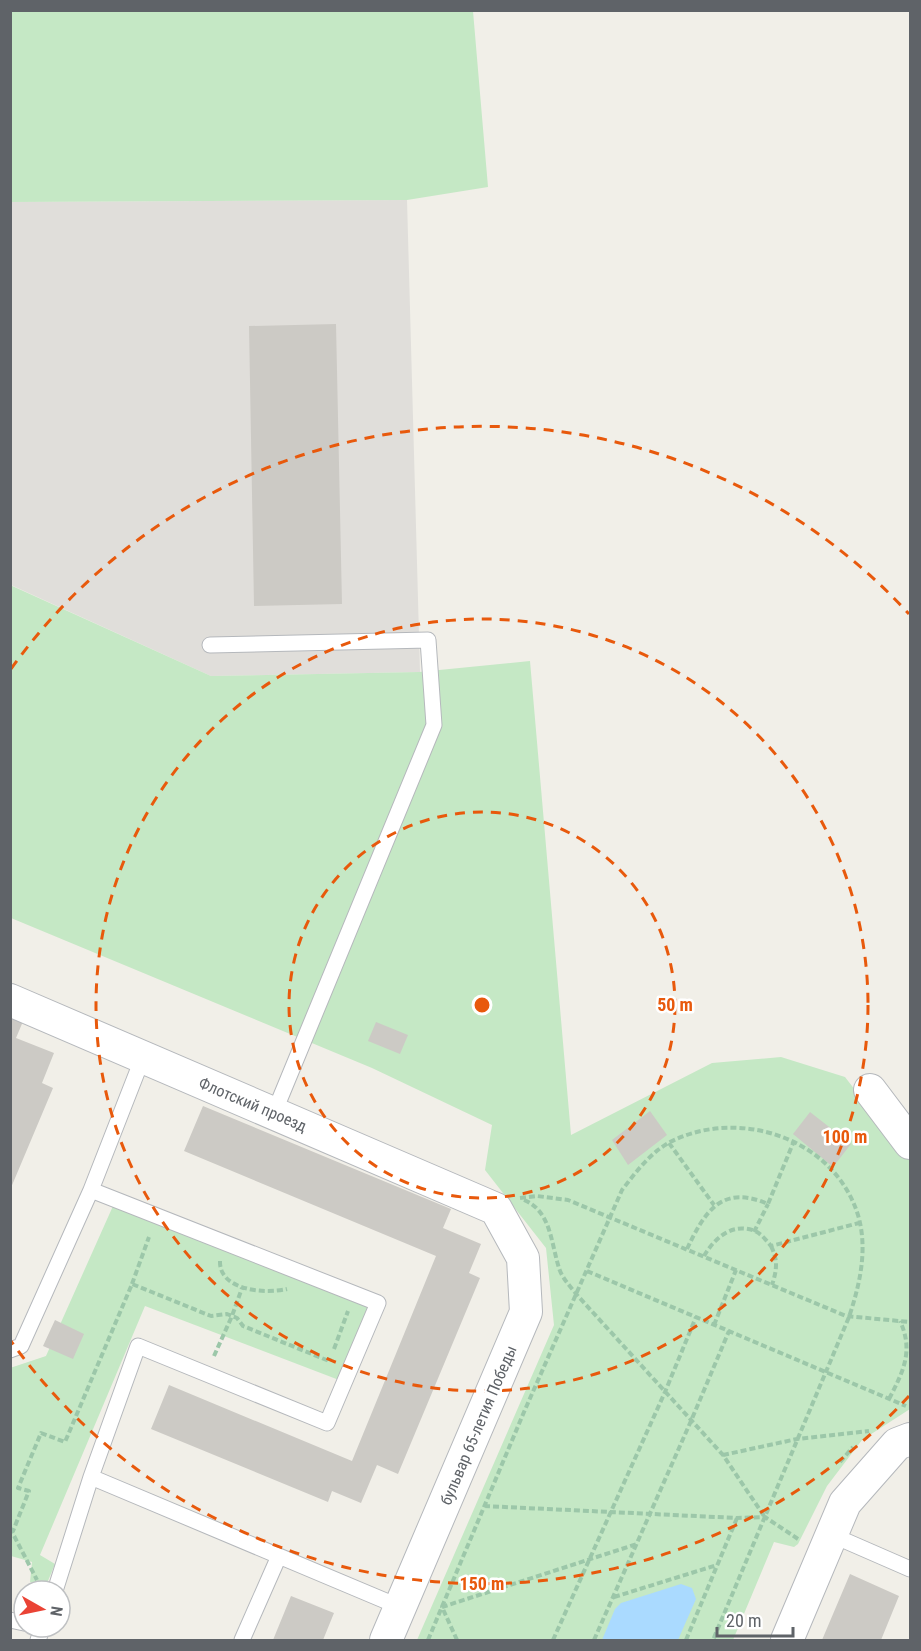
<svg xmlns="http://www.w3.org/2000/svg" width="921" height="1651" viewBox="0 0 921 1651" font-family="'Roboto Condensed',sans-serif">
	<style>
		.industrial { fill: #e0deda }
		.green { fill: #c5e8c5 }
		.water { fill: #aadaff }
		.building { fill: #cccac5 }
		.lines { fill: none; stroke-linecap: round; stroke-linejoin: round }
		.service-casing { stroke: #b5b8bc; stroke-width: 17 }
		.minor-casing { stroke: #b5b8bc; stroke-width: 34 }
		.path { stroke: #9cc7a9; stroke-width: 4; stroke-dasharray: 6 3; stroke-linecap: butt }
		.service { stroke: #fff; stroke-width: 15 }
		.minor { stroke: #fff; stroke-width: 32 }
		.ring { fill: none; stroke: #e8590c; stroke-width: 3; stroke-dasharray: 10 8 }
		.labels { text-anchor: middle; stroke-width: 5; stroke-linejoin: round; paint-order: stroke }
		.street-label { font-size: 16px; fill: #5f6368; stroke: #fff }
		.centre { fill: #e8590c; stroke: #fff; stroke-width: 3 }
		.ring-label { font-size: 18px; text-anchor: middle; font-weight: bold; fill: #e8590c; stroke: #fff; stroke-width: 5; stroke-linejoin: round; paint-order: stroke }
	</style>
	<rect width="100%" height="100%" fill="#f1efe8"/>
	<path class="industrial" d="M407 200 420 672 211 676 11 585V202Z"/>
	<path class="green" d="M10 11H473L488 187 407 200 11 202Z
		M10 585 211 676 419 672 530 661 571 1135 712 1063 781 1057 845 1077 910 1161V1409L862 1440 827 1486 798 1544 794 1547 774 1542 733 1640H417L554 1325 546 1248 485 1170 492 1125 372 1068 11 918Z
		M113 1206 370 1305 339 1380 145 1306 40 1555 55 1564 45 1588 30 1582 32 1562 11 1556 10 1368 46 1356Z"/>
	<path class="water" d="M681 1584 692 1588 696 1599 678 1640H602L615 1609 621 1603Z"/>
	<path class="building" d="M336 324 342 604 254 606 249 326Z
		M10 1013 24 1019 16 1038 54 1053 42 1083 53 1088 10 1190Z
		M376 1022 408 1035 400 1054 368 1041Z
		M203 1106 451 1209 443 1228 481 1244 469 1273 480 1278 398 1474 377 1465 361 1503 332 1491 328 1502 151 1429 169 1385 352 1461 436 1256 184 1151Z
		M650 1111 667 1135 628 1165 612 1140Z
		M810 1112 851 1144 833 1167 793 1134Z
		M55 1320 84 1334 73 1359 43 1346Z
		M850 1574 899 1596 881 1640H822Z
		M291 1596 334 1613 323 1640H273Z"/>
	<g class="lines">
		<defs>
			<path id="service" d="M210 645 428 640 434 725 274 1113
				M10 1350 21 1346 91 1190
				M91 1477 138 1346 327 1423 378 1303 91 1190 143 1057
				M832 1535 910 1569
				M55 1591 91 1477 400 1607
				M10 1620 24 1623
				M38 1640 43 1627
				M242 1640 279 1556"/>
			<path id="minor" d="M10 1000 496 1209 523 1258 526 1312 386 1640
				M870 1090 910 1143
				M787 1640 845 1503 897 1444 910 1439"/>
		</defs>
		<use href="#service" class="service-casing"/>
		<use href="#minor" class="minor-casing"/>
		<path class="path" d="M669 1143 714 1205
			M520 1198 537 1196 568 1200 846 1316 910 1322
			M524 1200C551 1211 551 1243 559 1268 562 1278 570 1286 577 1295L723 1455 764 1516
			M754 1232 768 1204
			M771 1246C778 1260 777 1270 772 1285
			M687 1249C705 1211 722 1184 768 1204L794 1141
			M704 1256C715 1237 734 1221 757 1232 762 1235 767 1241 771 1246L859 1223
			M220 1261C219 1291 266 1294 287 1289
			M587 1271 906 1406
			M132 1284 149 1237
			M714 1325 736 1270
			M334 1349 348 1311
			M214 1356 232 1316 242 1288
			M889 1399C903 1372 914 1351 900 1321
			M723 1455 797 1439 869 1431
			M840 1462 853 1447
			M484 1506 737 1518 765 1517 798 1539
			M10 1528 37 1580
			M10 1531H13L29 1491 18 1488 41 1433 65 1442 132 1284 211 1316 227 1314 237 1318 243 1326 329 1361 330 1358
			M614 1597 717 1565
			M428 1640 524 1412 622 1190C636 1172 650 1153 670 1142 739 1107 834 1138 858 1215 868 1249 860 1284 849 1317L713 1640
			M457 1640 442 1607 637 1544
			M553 1640 665 1392 696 1317
			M594 1640 691 1421 729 1331
			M686 1640 737 1518"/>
		<use href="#service" class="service"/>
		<use href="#minor" class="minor"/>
	</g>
	<g class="ring">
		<circle cx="482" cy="1005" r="193"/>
		<circle cx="482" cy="1005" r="386"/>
		<path d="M909 1396A579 579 0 0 1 11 1341M11 669A579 579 0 0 1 909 614"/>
	</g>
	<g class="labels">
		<g class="street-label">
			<text transform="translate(253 1104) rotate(23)" y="6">Флотский проезд</text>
			<text transform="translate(478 1425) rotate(-67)" y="6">бульвар 65-летия Победы</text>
		</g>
	</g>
	<circle cx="482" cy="1005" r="9" class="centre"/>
	<g class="ring-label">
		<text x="675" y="1011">50 m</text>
		<text x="845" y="1143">100 m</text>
		<text x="482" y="1590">150 m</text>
	</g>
	<rect width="921" height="1651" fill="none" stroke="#5f6368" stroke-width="24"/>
	<g transform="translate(42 1609) rotate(99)"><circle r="28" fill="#ffffff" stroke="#bfc1c3" stroke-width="1.5"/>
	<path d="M0-4.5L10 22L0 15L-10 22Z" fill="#ea4335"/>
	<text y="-9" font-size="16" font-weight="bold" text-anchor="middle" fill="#5f6368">N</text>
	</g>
	<path d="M717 1627v9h76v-9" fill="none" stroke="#5f6368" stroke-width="3"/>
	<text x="726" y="1627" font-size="18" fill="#5f6368" stroke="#ffffff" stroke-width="4.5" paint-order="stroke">20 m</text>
</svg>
